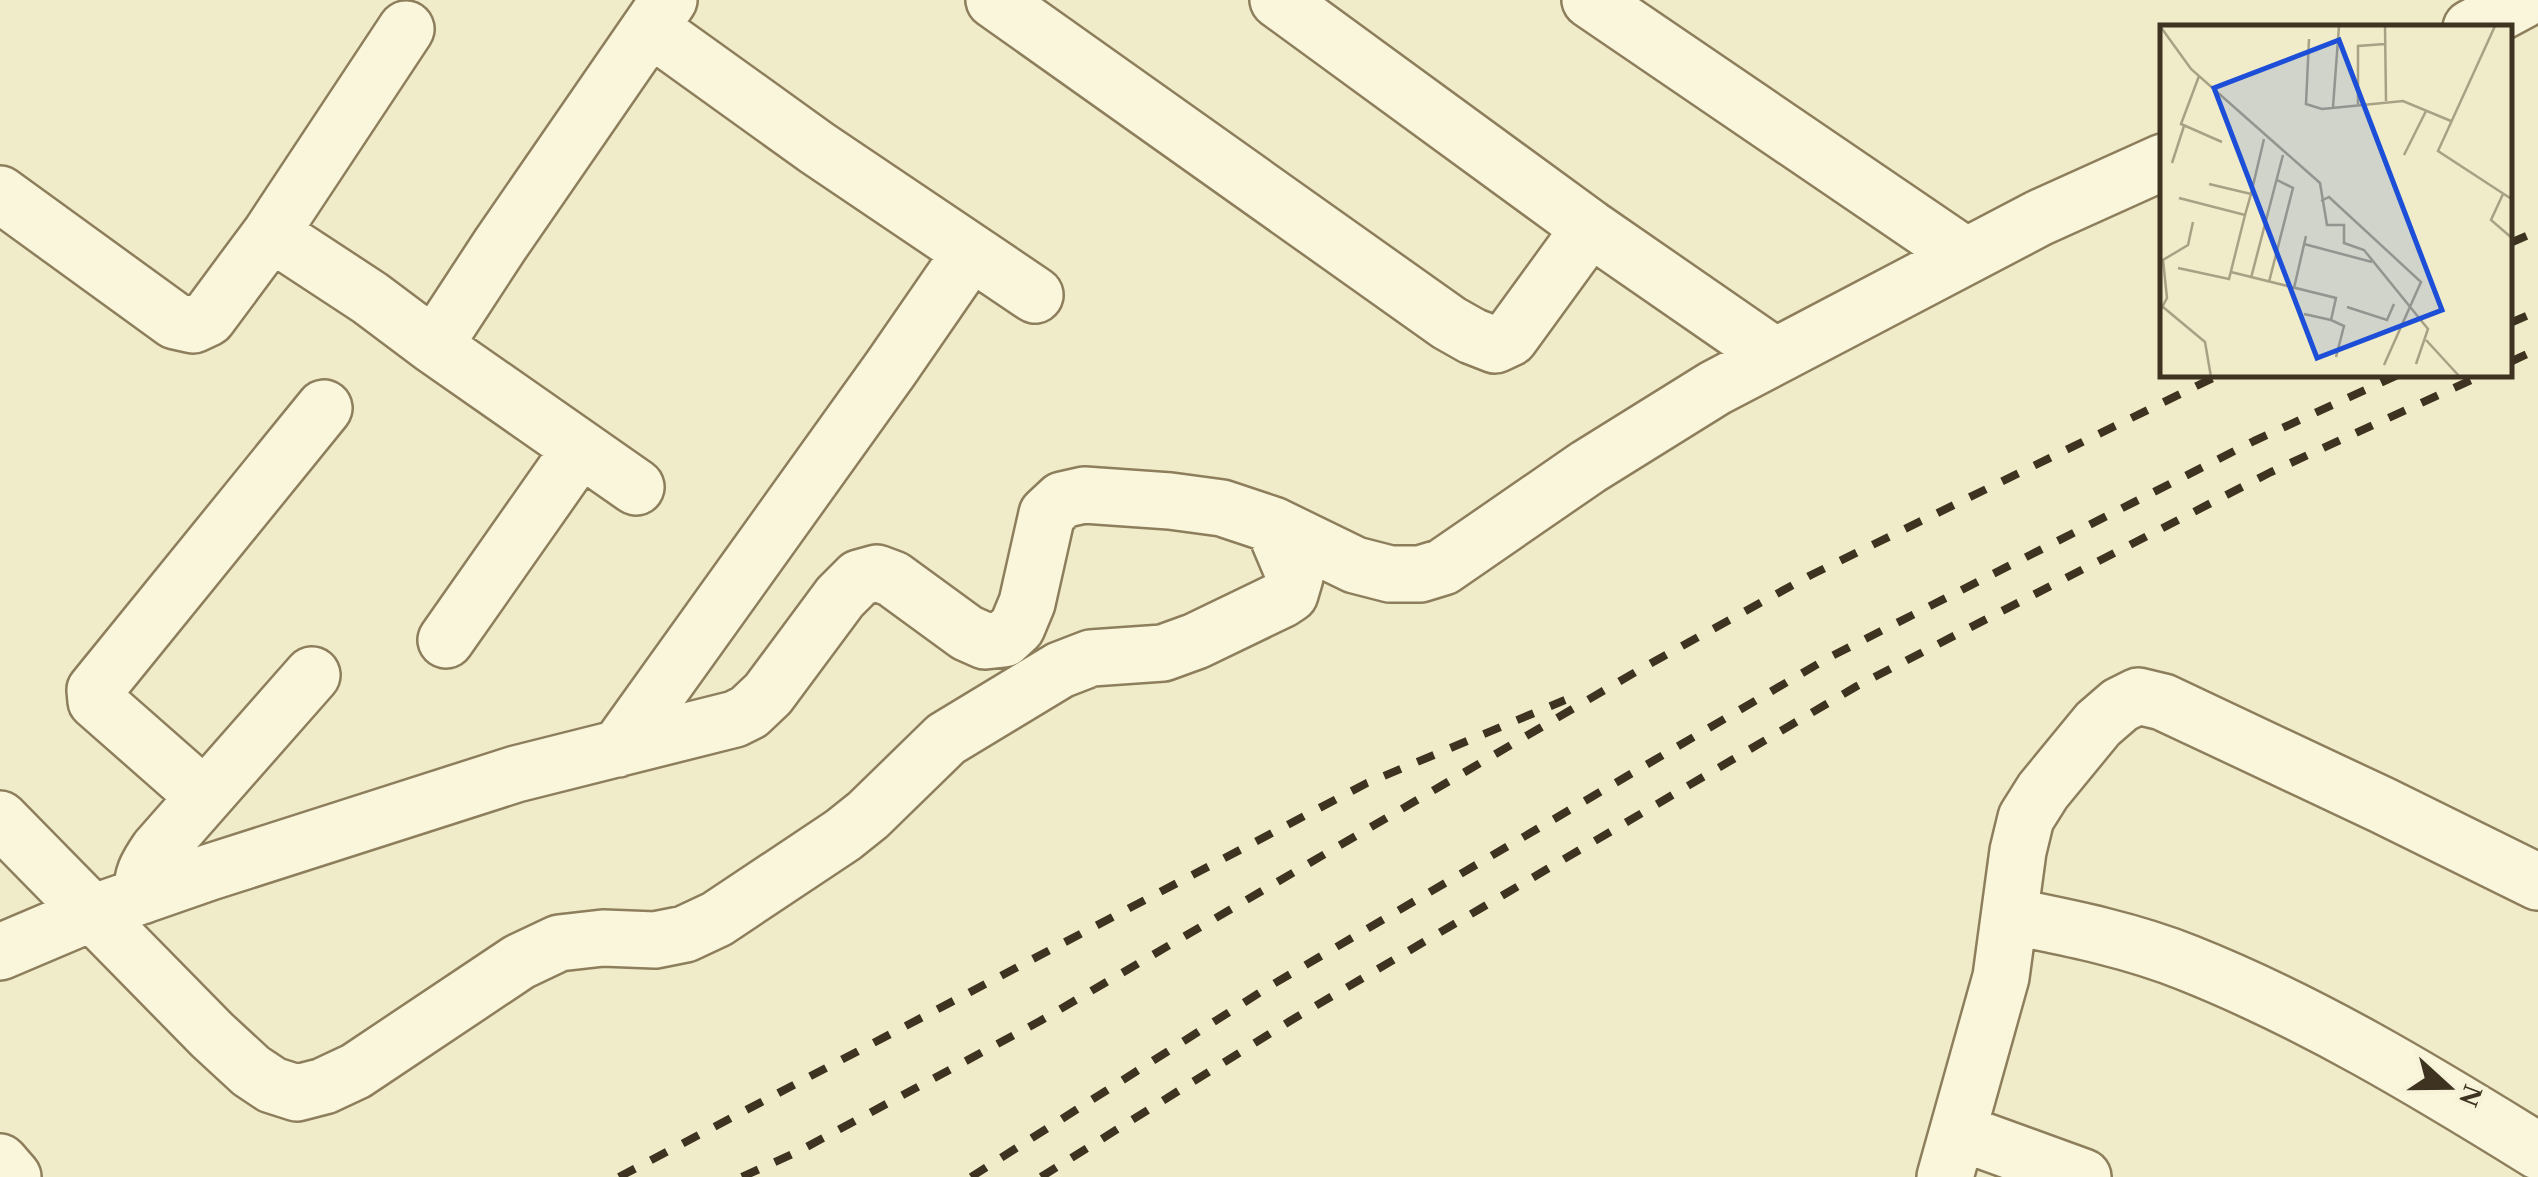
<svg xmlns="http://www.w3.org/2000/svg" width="2538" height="1177" viewBox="0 0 2538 1177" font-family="'Times New Roman',serif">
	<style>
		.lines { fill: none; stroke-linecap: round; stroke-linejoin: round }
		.minor-casing { stroke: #8d7e5c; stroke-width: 60 }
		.minor { stroke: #faf6dc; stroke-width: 55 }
		.rail { stroke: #3d3320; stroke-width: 8; stroke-dasharray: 18 18; stroke-linecap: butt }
		.inset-road { fill: none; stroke: #a8a185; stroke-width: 2.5 }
		.view { fill: #1d4ed8; fill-opacity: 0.15; stroke: #1d4ed8; stroke-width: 5 }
		.inset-edge { fill: none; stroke: #3d3320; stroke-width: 5 }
	</style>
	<rect width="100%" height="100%" fill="#f0ebc8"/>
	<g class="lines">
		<defs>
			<path id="minor" d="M994 0 1449 323 1472 336 1495 345 1510 338 1590 228
				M1278 0 1590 228 1775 356
				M1590 0 1966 256
				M650 28 817 148 1035 295
				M2471 28 2523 0
				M406 29 271 233 370 298 434 346 500 245 669 0
				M0 194 175 321 193 325 208 318 271 233
				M434 346 636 487
				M446 640 580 449
				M618 749 891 368 971 252
				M204 796 96 701 95 690 324 408
				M0 819 212 1035 251 1071 272 1085 297 1093 324 1086 356 1071 519 962 559 943 603 938 655 940 685 934 717 919 843 835 868 815 946 739 1060 670 1091 658 1163 653 1196 641 1281 600 1290 594 1295 577 1273 525
				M142 896C141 876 147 866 158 850L312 675
				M2010 916C2070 928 2131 940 2188 963 2311 1012 2425 1081 2538 1151
				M0 952 92 913 210 872 516 774 735 719 749 712 768 694 840 597 859 578 877 573 893 579 967 633 985 641 1004 639 1017 627 1027 603 1047 514 1062 500 1084 495 1170 501 1222 508 1273 525 1355 565 1390 574H1420L1443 567 1588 467 1715 388 2039 218 2163 162
				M1959 1132 2083 1177
				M0 1162 13 1177
				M1945 1177 2001 977 2018 851 2026 818 2043 791 2098 724 2120 705 2138 696 2163 702 2382 805 2538 882"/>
		</defs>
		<use href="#minor" class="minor-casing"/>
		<use href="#minor" class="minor"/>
		<path class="rail" d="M2510 243 2538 231
			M2510 323 2538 311
			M2510 362 2538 349
			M619 1177 1367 783 1565 700
			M742 1177 801 1150 1040 1021 1644 667 1811 575 2219 375
			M971 1177 1270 986 1828 658 2254 441 2398 375
			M1041 1177 1290 1021 1857 686 2271 472 2482 375"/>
	</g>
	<g transform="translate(2160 25)">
		<rect width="352" height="352" fill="#f0ebc8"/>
		<path class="inset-road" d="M0 1 31 44 160 158 167 200H184V218L204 225 268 304 256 339M225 1 226 76M335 1 278 126 353 175M149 14 146 79 162 84 243 76 291 96M39 51 21 99 62 117M198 79V21L225 19M173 82 179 1M244 130 266 86M12 138 24 101M49 159 91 169 104 114M343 169 331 195 353 214M19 173 85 190 91 169M161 176 169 172 261 257 224 340M144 219 212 237M18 243 69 254 85 190M71 247 176 273 171 295 144 289M91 253 123 130M109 257 133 163 117 155M134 263 146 211M3 282 45 317 51 352M187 282 227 295 234 279M0 286 7 273 3 235 28 220 33 197M171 295 184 301 176 332M266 315 300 352"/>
		<path class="view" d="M179 15 282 285 157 333 54 63Z"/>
		<rect width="352" height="352" class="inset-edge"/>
	</g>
	<g transform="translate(2448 1087) rotate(111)" stroke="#f7f3d8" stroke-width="8" paint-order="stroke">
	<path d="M0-8L18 38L0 25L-18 38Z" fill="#3d3320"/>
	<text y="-15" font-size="28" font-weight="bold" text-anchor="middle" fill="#3d3320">N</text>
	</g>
</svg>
